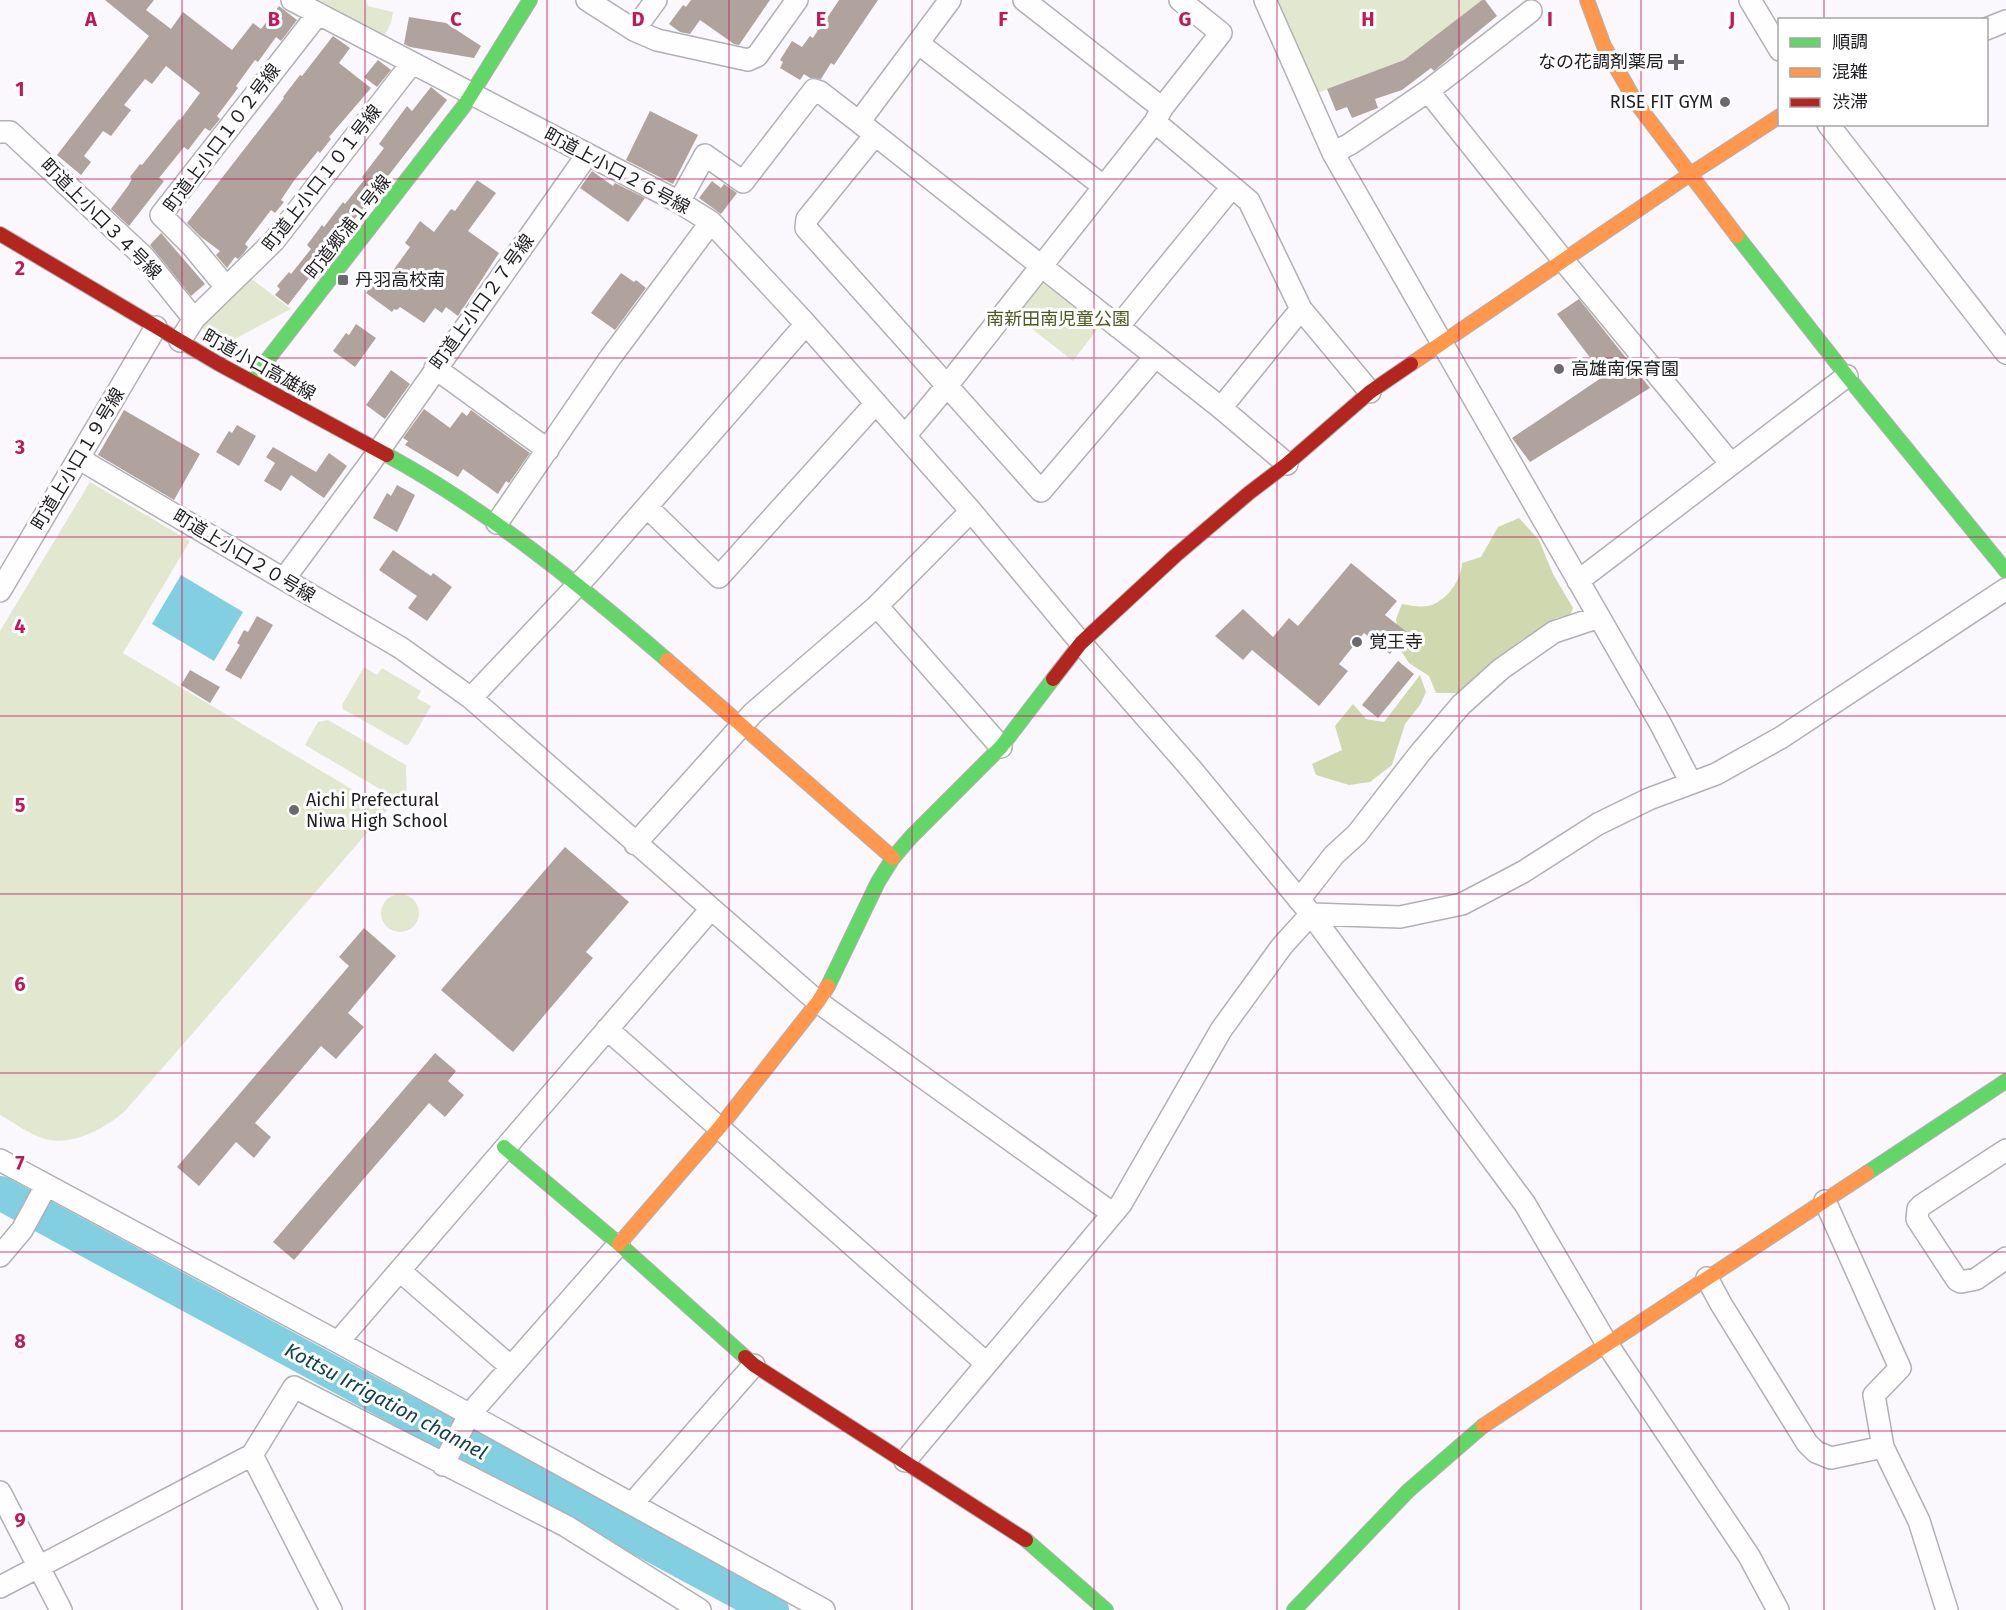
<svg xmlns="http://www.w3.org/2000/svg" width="2006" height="1610" viewBox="0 0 2006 1610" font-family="'Fira Sans','Noto Sans JP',sans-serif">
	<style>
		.green { fill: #e2e8cf }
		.forest { fill: #cfd8ae }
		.water { fill: #82cfe2 }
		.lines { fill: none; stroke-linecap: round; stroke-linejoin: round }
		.river { stroke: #82cfe2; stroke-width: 34 }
		.building { fill: #b0a29c }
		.street-casing { stroke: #b2b0b4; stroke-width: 24 }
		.fast-casing { stroke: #b2b0b4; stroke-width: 16 }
		.slow-casing { stroke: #b2b0b4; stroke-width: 16 }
		.jam-casing { stroke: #b2b0b4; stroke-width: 16 }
		.street { stroke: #fefeff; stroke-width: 21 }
		.fast { stroke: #63d668; stroke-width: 14 }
		.slow { stroke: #ff974d; stroke-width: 14 }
		.jam { stroke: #b3261e; stroke-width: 14 }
		.grid { fill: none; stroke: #c2185b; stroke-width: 1.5; stroke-opacity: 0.55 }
		.poi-dot { fill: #6b696e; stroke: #fff; stroke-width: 2 }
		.labels { text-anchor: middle; stroke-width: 6; stroke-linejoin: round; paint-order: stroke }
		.poi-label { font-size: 18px; fill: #1e1c21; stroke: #fff; text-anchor: start }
		.street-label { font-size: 18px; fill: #1e1c21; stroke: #fff }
		.park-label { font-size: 18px; fill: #4e5a22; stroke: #fff }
		.water-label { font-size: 20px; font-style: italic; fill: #0f424d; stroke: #fff }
		.grid-label { font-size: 20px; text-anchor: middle; font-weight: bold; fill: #c2185b; stroke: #fff; stroke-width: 6; stroke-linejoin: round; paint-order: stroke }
	</style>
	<rect width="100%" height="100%" fill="#faf8fc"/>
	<path class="green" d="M312 0H366L368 6 393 12 391 23 383 38Z
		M1271 0H1482L1404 60 1312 95Z
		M249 277 291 309 216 349 213 347 200 323Z
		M1046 280 1102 323 1073 361 1012 313 1036 282Z
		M90 482 190 541 123 653 387 810 125 1111C105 1129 69 1148 42 1138 27 1133 13 1122 0 1115V631Z
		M364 667 377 675 382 668 421 691 417 698 431 706 409 744 406 745 343 709 342 705Z
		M328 720 406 765 407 805 305 745 318 722Z
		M381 913a19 19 0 1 1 38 0a19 19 0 1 1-38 0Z"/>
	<path class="forest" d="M1519 518 1539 540 1553 574 1573 608 1570 615 1556 618 1541 630 1521 640 1459 693H1436L1429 676 1409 663 1401 651 1396 619 1402 604C1413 606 1426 609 1436 603 1450 596 1462 577 1462 563L1481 557 1498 527Z
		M1420 675 1426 692 1420 705 1405 724 1392 765 1370 782 1349 785 1316 775 1312 764 1342 750 1335 726 1353 704 1366 719 1384 722Z"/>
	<path class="water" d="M181 575 243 612 214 661 152 624Z"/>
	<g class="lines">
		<path class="river" d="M0 1193 772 1610"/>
	</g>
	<path class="building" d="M105 0H154L146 10 171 29 183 12 232 50 253 23 261 29 279 6 297 20 281 41 276 37 258 62 255 60 236 86 238 88 217 116 220 119 210 131 205 128 188 150 184 147 159 178 164 181 129 226 111 209 128 186 132 179 130 177 140 164 142 165 179 119 180 120 200 93 166 66 152 84 145 79 124 105 131 110 111 136 103 131 84 156 91 162 81 175 57 155 149 36Z
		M691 0H770L739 45 734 44 700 20 690 34 680 32 669 24 683 5 686 7Z
		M839 0H878L834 65 831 63 821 79 810 78 804 74 800 80 780 68 783 62 780 60 792 41 802 47 810 36 813 38 818 30H819Z
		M1482 0H1485L1497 16 1453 52 1454 54 1434 71 1431 68 1402 90 1375 99 1378 108 1352 118 1347 107 1336 111 1327 89 1404 60Z
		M409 17 446 23 481 46 474 58 410 47 404 44Z
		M333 36 350 48 339 63 371 88 329 137 331 139 320 153 318 151 293 182 281 200 284 202 275 213 271 210 245 244 248 247 244 253 238 259 235 257 227 268 216 255 220 251 201 237 187 223 284 98 283 97 300 75 302 76Z
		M378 60 391 70 377 87 364 77Z
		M431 87 447 100 288 305 275 295 280 289 277 286 289 272 291 274 311 249 307 245 322 225 324 227 343 202 345 204 364 180 362 177 384 148 379 144 407 106 412 111Z
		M650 111 698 135 673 184 626 160Z
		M592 171 613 186 615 183 645 198 628 222 580 188Z
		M477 180 496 193 468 231 499 253 458 316 446 307 442 313 435 308 424 323 400 307 397 310 394 309 392 312 366 293 379 274 387 279 410 247 405 243 420 221 434 232 451 209 455 211Z
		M712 181 721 188 724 184 737 193 721 214 699 198Z
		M161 233 205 284 191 296 150 245Z
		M621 273 634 282 636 280 646 288 615 330 591 313Z
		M1579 299 1650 388 1530 462 1512 438 1604 376 1557 314Z
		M356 324 376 338 355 367 333 351 346 333 349 335Z
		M391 370 410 384 385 419 366 405Z
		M424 409 450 428 462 412 467 416 471 410 530 453 509 483 506 481 498 494 463 469 458 477 405 445 408 441 403 438Z
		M124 410 200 454 174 500 98 455Z
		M237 425 256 436 239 466 216 452 229 431 232 433Z
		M273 447 316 472 329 453 347 466 324 498 291 475 281 491 264 481 275 463 266 457Z
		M397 485 415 495 397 532 373 518 387 493 391 496Z
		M393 550 431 576 433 573 452 587 427 621 408 608 417 596 379 570Z
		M1351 563 1397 601 1385 615 1408 633 1390 654 1364 633 1339 664 1348 671 1319 706 1252 650 1243 660 1215 636 1243 609 1273 637 1289 618 1298 626Z
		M257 616 273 625 241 679 225 670 240 645 237 643 244 630 248 632Z
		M1398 661 1414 674 1378 718 1362 705Z
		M190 670 220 687 210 703 181 685Z
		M565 847 629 902 586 952 593 958 513 1052 441 990Z
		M364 928 396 956 348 1013 364 1027 336 1059 321 1046 255 1123 271 1137 254 1158 236 1142 199 1186 177 1167 349 966 339 957Z
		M435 1053 456 1071 448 1081 464 1095 445 1117 429 1103 294 1260 273 1242Z"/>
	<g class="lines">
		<defs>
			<path id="street" d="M292 0 679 202 711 222 610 358 497 523
				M587 0 634 30 657 40 748 60 757 56 797 0
				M950 0 859 122 1221 408 1287 464
				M1024 0 1162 108
				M1265 0 1333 153 1660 723 1691 783
				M1750 0 1780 50
				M1986 29 2006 21
				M634 30 656 0
				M918 43 1103 186
				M1428 91 1563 260 1731 464
				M1155 122 1249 201 1301 309 1370 392
				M1828 124 2006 353
				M0 132H10L144 257 194 319
				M875 135 807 219 806 228 1041 491 1155 357
				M1333 153 1350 144 1428 91 1531 11
				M679 202 705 155 743 182 814 90 820 92 859 122
				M711 222 806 324 971 511 1081 643 1192 770 1311 914 1525 1204 1607 1344 1749 1556 1778 1610
				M226 287 192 246 161 215 318 14
				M1118 327 1232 187
				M180 341 194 319 274 241 412 63
				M435 368 548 450
				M1221 408 1301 309
				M905 436 946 387 1155 122 1162 108 1221 33 1180 0
				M80 455 88 464 401 648 471 698 818 1002 1112 1213
				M647 507 719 577 876 403
				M284 579 368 466 587 155
				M1578 581 1847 376
				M0 591 156 327
				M877 606 1001 747
				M471 698 589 573 806 324
				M635 844 753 713 877 606 971 511
				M1299 900 1334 855 1357 834 1420 753 1461 705 1501 669 1554 632 1599 617
				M607 1029 986 1363
				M2006 1150 1922 1205 1918 1209 1917 1219 1957 1280 1961 1282 1976 1279 2006 1258
				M0 1160 338 1342 824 1610
				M1825 1201 1900 1368 1874 1395 1883 1447 1919 1521 1947 1610
				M0 1256 22 1230 46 1186
				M400 1271 511 1367
				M1707 1278 1721 1304 1807 1443 1816 1452 1831 1458 1883 1447
				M338 1342 711 909
				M252 1455 331 1610
				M905 1461 1121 1204 1221 1030 1282 946 1311 914 1400 917 1462 904 1523 872 1598 824 1649 799 1716 774 1782 737 2006 589
				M443 1465 469 1415 619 1244
				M0 1492 61 1610
				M632 1504 754 1365
				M0 1587 252 1455 294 1387 566 1526 700 1610"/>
			<path id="fast" d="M1737 236 1847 376 2006 571
				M251 381 464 106 530 0
				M387 455C489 511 579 584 667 660
				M828 986 878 882 893 858 911 837 1001 747 1053 679
				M504 1147 619 1244 745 1357
				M1867 1173 2006 1081
				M1026 1540 1106 1610
				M1294 1610 1408 1491 1483 1426"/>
			<path id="slow" d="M1587 0 1604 46 1637 104 1737 236
				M1411 364 1689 175 1780 116
				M667 660 893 858
				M619 1244 720 1127 818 1002 828 986
				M1483 1426 1867 1173"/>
			<path id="jam" d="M0 234 219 364 387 455
				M1053 679 1081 643 1175 556 1249 493 1287 464 1370 392 1411 364
				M745 1357 754 1365 1026 1540"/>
		</defs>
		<use href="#street" class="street-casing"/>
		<use href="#fast" class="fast-casing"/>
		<use href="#slow" class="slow-casing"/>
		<use href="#jam" class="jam-casing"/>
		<use href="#street" class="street"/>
		<use href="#fast" class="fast"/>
		<use href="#slow" class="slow"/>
		<use href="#jam" class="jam"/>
	</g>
	<path class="grid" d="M182 0V1610M365 0V1610M547 0V1610M729 0V1610M912 0V1610M1094 0V1610M1277 0V1610M1459 0V1610M1641 0V1610M1824 0V20M1824 124V1610M0 179H2006M0 358H2006M0 537H2006M0 716H2006M0 894H2006M0 1073H2006M0 1252H2006M0 1431H2006"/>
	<g class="poi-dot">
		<path d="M1673 53h6v6h6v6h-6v6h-6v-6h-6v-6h6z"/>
		<circle cx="1725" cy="102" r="6"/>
		<rect x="337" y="274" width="12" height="12" rx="3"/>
		<circle cx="1559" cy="369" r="6"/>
		<circle cx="1357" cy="642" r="6"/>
		<circle cx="294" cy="810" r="6"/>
	</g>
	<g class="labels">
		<g class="poi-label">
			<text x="1664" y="68" text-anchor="end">なの花調剤薬局</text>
			<text x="1713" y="108" text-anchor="end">RISE FIT GYM</text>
			<text x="355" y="286">丹羽高校南</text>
			<text x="1571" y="375">高雄南保育園</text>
			<text x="1369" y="648">覚王寺</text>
			<text x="306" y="806">Aichi Prefectural<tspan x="306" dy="21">Niwa High School</tspan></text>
		</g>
		<g class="street-label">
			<text transform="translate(222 138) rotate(-53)" y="6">町道上小口１０２号線</text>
			<text transform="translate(617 171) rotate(28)" y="6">町道上小口２６号線</text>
			<text transform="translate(322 178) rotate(-52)" y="6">町道上小口１０１号線</text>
			<text transform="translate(101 219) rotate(45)" y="6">町道上小口３４号線</text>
			<text transform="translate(348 227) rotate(-52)" y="6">町道郷浦１号線</text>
			<text transform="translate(482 302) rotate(-54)" y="6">町道上小口２７号線</text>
			<text transform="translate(259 365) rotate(29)" y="6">町道小口高雄線</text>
			<text transform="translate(78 459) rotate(-59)" y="6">町道上小口１９号線</text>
			<text transform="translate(244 556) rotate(31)" y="6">町道上小口２０号線</text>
		</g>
		<g class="park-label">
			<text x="1058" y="325">南新田南児童公園</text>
		</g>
		<g class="water-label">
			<text transform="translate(386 1401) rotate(28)" y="7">Kottsu Irrigation channel</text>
		</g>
	</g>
	<g class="grid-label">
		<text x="91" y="26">A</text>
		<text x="274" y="26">B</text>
		<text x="456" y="26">C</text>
		<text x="638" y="26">D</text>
		<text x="821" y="26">E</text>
		<text x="1003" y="26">F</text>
		<text x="1185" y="26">G</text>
		<text x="1368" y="26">H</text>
		<text x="1550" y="26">I</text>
		<text x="1732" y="26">J</text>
		<text x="20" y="96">1</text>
		<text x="20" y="275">2</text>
		<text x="20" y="454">3</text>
		<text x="20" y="633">4</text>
		<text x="20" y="812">5</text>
		<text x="20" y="991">6</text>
		<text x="20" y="1170">7</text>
		<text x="20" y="1348">8</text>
		<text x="20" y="1527">9</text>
	</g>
	<rect x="1778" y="18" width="210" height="108" fill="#ffffff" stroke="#a5a4a6" stroke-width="1.5"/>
	<rect x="1790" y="38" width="30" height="9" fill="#63d668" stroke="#a5a4a6" stroke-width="1.5"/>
	<text x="1832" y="48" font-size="18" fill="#1e1c21">順調</text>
	<rect x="1790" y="68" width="30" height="9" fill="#ff974d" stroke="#a5a4a6" stroke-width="1.5"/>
	<text x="1832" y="78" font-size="18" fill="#1e1c21">混雑</text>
	<rect x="1790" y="98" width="30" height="9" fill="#b3261e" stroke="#a5a4a6" stroke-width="1.5"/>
	<text x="1832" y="108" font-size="18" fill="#1e1c21">渋滞</text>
</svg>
